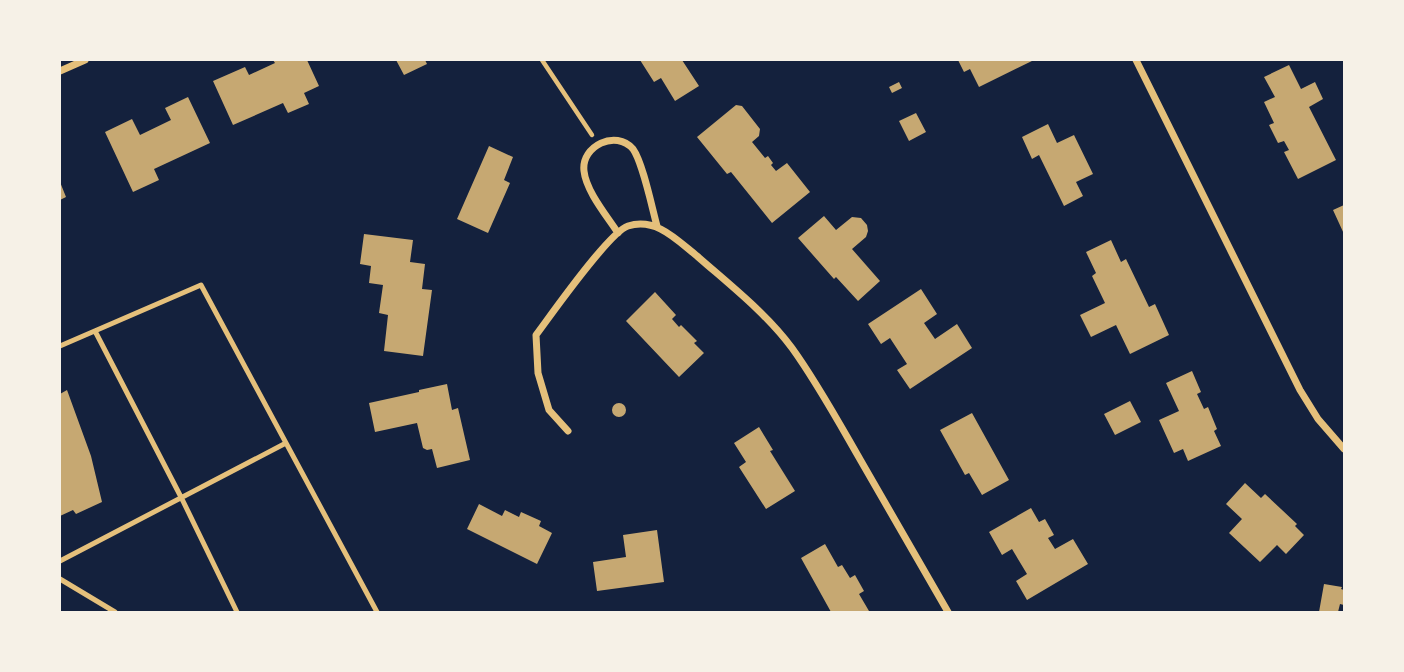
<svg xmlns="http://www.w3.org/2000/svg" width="1404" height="672" viewBox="0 0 1404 672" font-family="Mulish,sans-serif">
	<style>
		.building { fill: #c6a872 }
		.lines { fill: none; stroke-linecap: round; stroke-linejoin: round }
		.path { stroke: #e5c07b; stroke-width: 4.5 }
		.service { stroke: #e5c07b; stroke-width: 5 }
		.minor { stroke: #e5c07b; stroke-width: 7 }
	</style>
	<rect width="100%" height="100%" fill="#14213d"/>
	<path class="building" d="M273 60H307L319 86 304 93 309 104 288 113 283 103 233 125 213 81 245 67 249 75 275 63Z
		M396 60H425L427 64 404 75Z
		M640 60H682L699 86 675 101 661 78 654 82Z
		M958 60H1034L979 87 970 69 964 72Z
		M1289 65 1301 89 1315 82 1323 99 1309 107 1336 160 1298 179 1284 152 1289 150 1284 141 1278 143 1269 125 1274 123 1264 102 1275 97 1264 77Z
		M899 82 902 88 892 93 889 87Z
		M188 97 210 143 154 169 159 180 133 192 105 132 132 119 140 135 171 120 165 108Z
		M736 105 742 106 760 129 759 136 752 142 765 158 768 156 773 163 771 165 776 171 787 163 810 192 772 223 731 172 727 174 697 137Z
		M916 113 926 132 909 141 899 121Z
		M1048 124 1057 143 1074 135 1093 174 1076 182 1083 196 1064 206 1039 155 1032 159 1022 137Z
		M489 146 513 157 504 180 510 183 488 233 457 219Z
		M60 182 66 197 60 200Z
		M1344 205V234L1333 210Z
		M824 216 836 230 852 217 861 218 867 225 868 231 866 237 852 249 880 281 858 301 836 277 834 279 798 238Z
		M364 234 413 240 410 262 425 264 422 289 432 290 423 356 384 351 388 315 379 313 383 285 369 283 371 266 360 264Z
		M1111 240 1121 262 1126 259 1149 307 1155 304 1169 335 1130 354 1116 325 1091 337 1080 315 1105 303 1092 276 1096 273 1086 252Z
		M921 289 937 314 924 323 935 339 957 324 972 348 910 389 897 370 907 364 890 338 881 344 868 324Z
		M655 292 676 315 672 319 679 327 681 325 697 341 694 343 704 353 679 377 626 321Z
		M1192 371 1201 392 1197 394 1204 409 1208 407 1217 429 1214 431 1221 446 1188 461 1183 449 1174 453 1159 420 1179 411 1166 383Z
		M447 384 452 410 458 408 470 460 437 468 432 449 427 450 423 448 417 423 375 432 369 403 419 392V390Z
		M67 390 91 456 102 502 76 514 73 510 60 516V394Z
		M1130 401 1141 422 1115 435 1104 414Z
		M612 410a7 7 0 1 1 14 0a7 7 0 1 1-14 0Z
		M972 413 1009 480 982 495 969 473 965 475 940 430Z
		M759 427 773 450 770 451 795 491 766 509 739 467 746 462 734 443Z
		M1245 483 1261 498 1265 494 1297 524 1295 526 1304 535 1286 554 1277 545 1260 562 1229 533 1242 519 1226 504Z
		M479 504 502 516 505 510 519 517 521 512 541 521 539 526 552 533 537 564 467 529Z
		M1031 508 1039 522 1045 519 1054 535 1048 538 1055 549 1073 539 1088 564 1027 600 1016 581 1027 574 1012 549 1002 555 989 532Z
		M657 530 664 582 597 591 593 562 626 557 623 535Z
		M825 544 838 567 842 565 850 578 855 575 864 591 859 594 869 611 867 612H831L801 558Z
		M1324 584 1342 587 1341 589 1344 590V605L1340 604 1338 612H1319Z"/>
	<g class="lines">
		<path class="path" d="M542 60 592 135"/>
		<path class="service" d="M95 331 182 499 237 612
			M60 346 201 285 377 612
			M60 561 286 443
			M60 579 115 612"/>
		<path class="minor" d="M1136 60 1300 390 1318 419 1344 449
			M60 71 85 60
			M618 233C607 216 586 191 584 171 581 146 616 129 633 149 643 163 652 208 657 226
			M568 431 549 410 538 373 536 335C551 315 609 232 628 226 656 217 677 240 697 256 730 285 766 313 792 348 818 384 839 423 861 461 890 511 919 562 948 612"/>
	</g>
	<rect width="1404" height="672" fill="none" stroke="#f6f1e7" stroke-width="122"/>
</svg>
